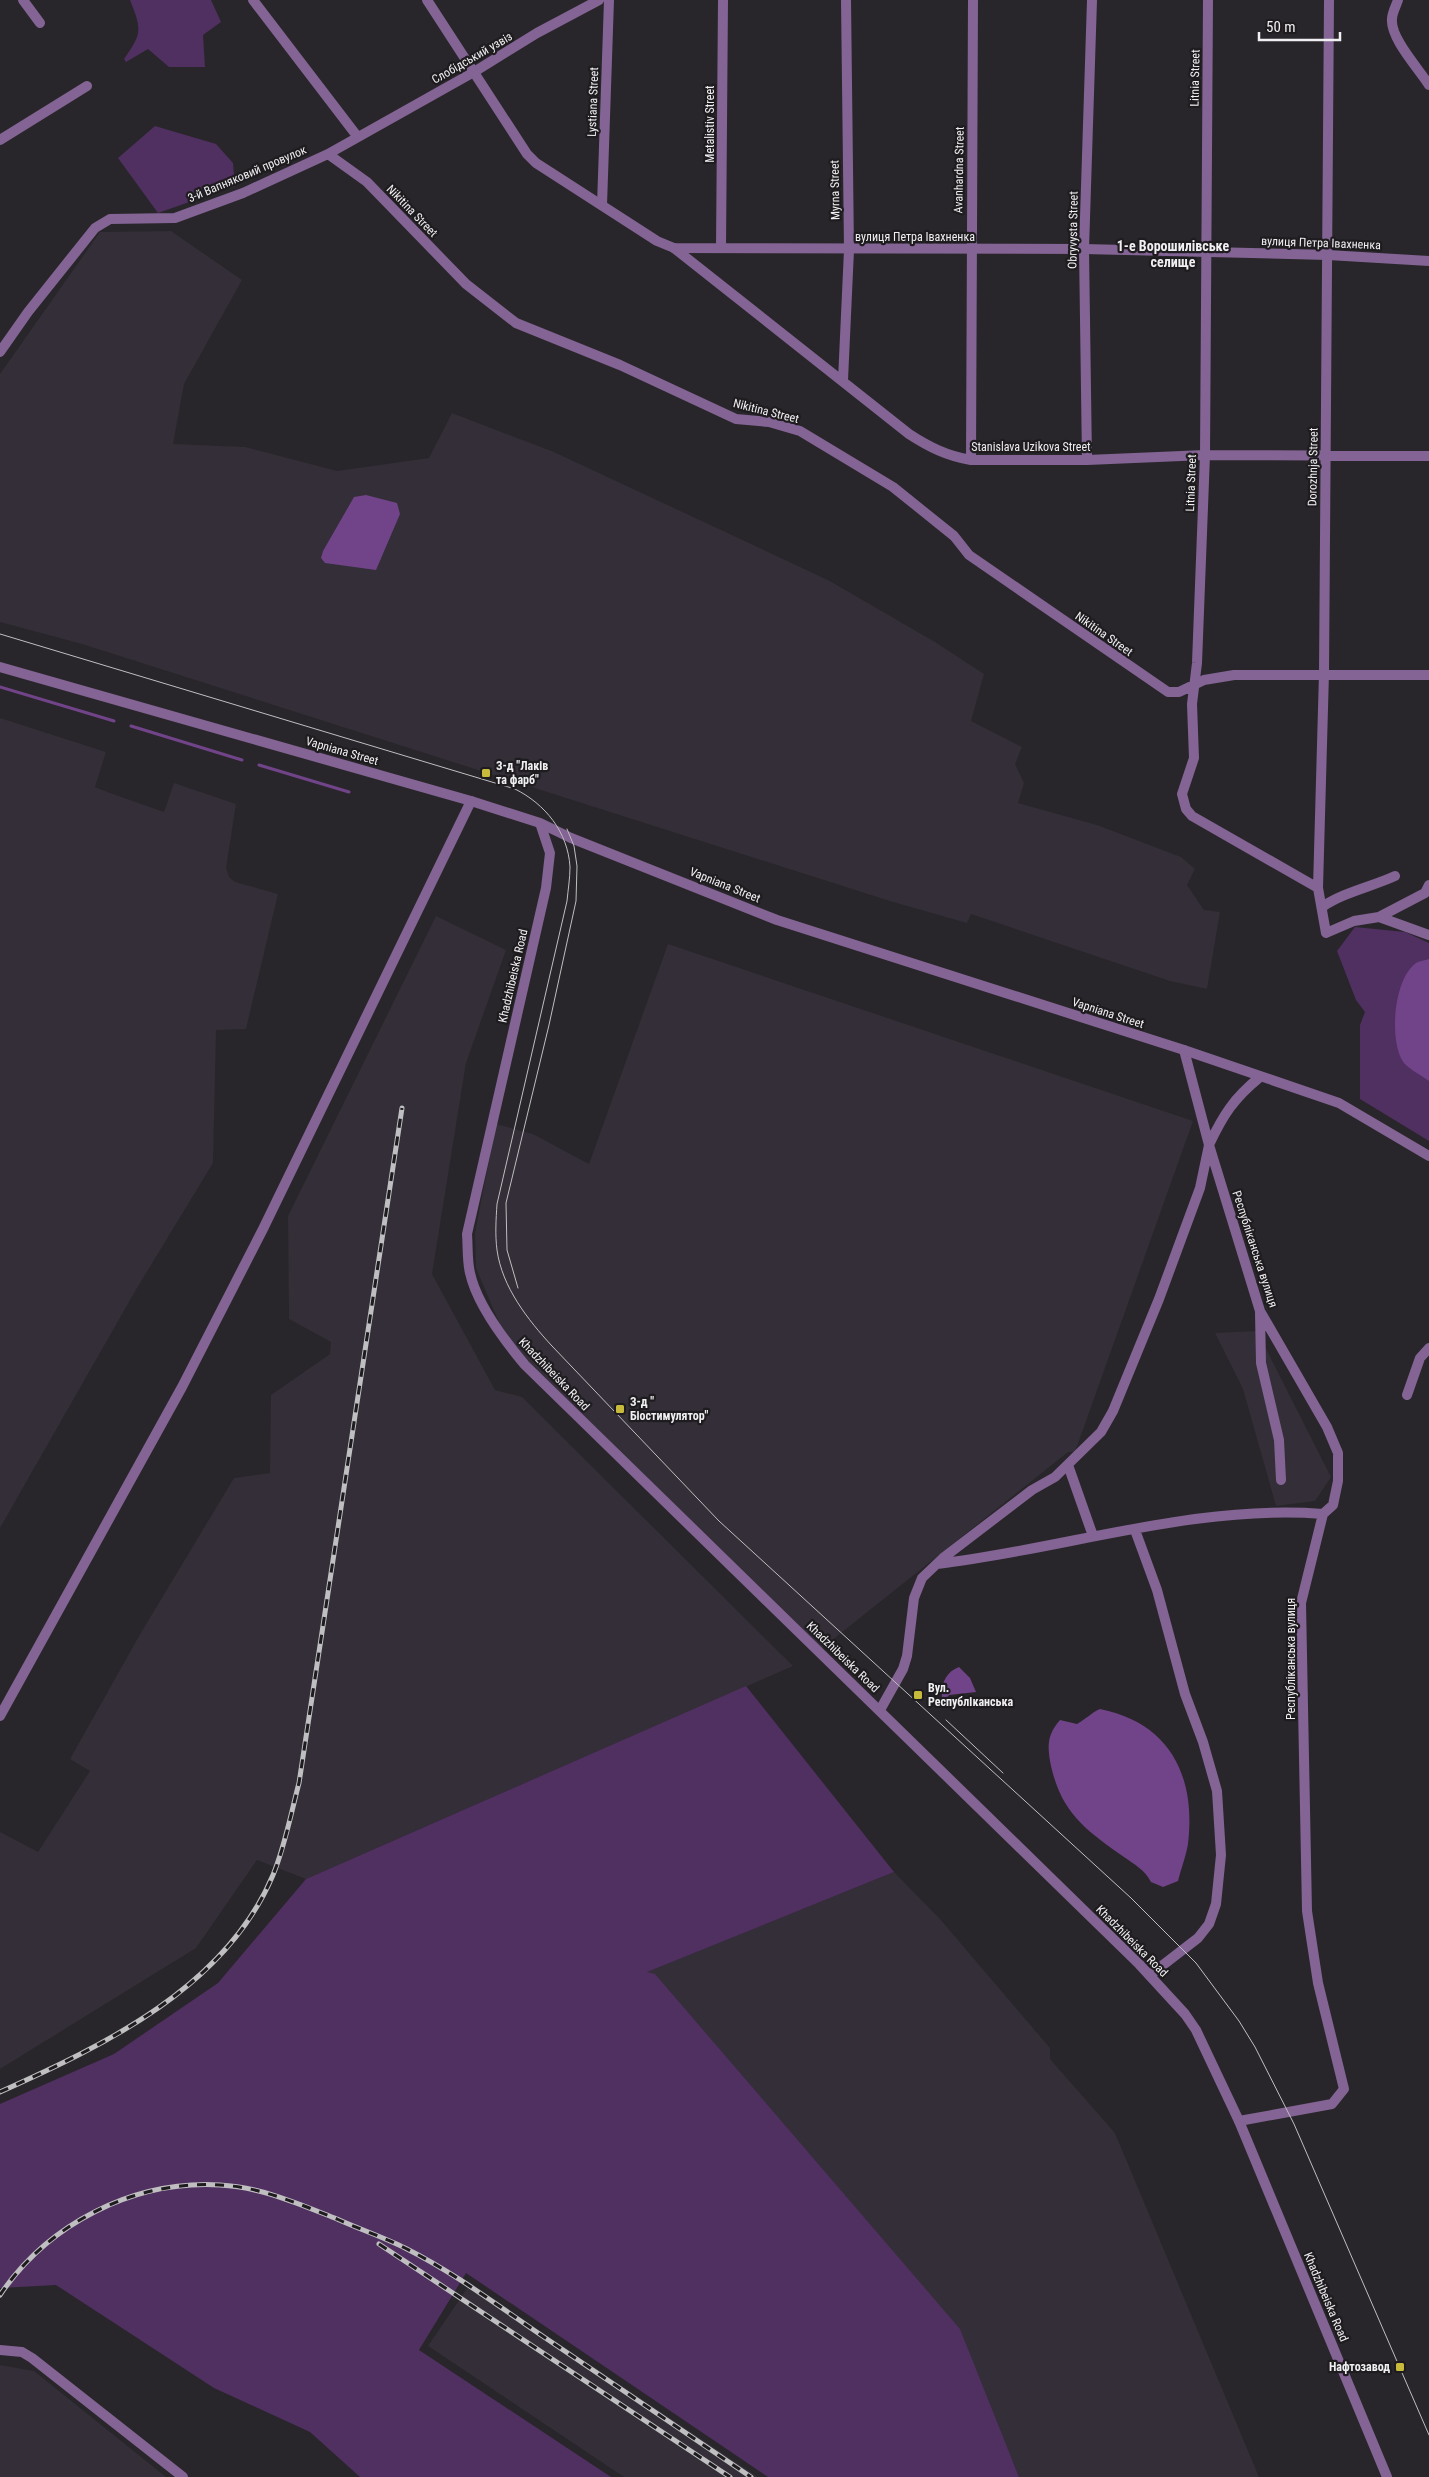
<svg xmlns="http://www.w3.org/2000/svg" width="1429" height="2477" viewBox="0 0 1429 2477" font-family="'Roboto Condensed',sans-serif">
	<style>
		.built { fill: #332e37 }
		.green { fill: #502f61 }
		.water { fill: #714489 }
		.lines { fill: none; stroke-linecap: round; stroke-linejoin: round }
		.stream { stroke: #714489; stroke-width: 3 }
		.minor { stroke: #836494; stroke-width: 10 }
		.tertiary { stroke: #836494; stroke-width: 10 }
		.tram { stroke: #bfbec0; stroke-width: 1 }
		.rail-casing { stroke: #bfbec0; stroke-width: 5 }
		.rail { stroke: #1f1c20; stroke-width: 3; stroke-dasharray: 9; stroke-linecap: butt }
		.poi-dot { fill: #c8bb3b; stroke: #1f1c20; stroke-width: 2 }
		.labels { text-anchor: middle; stroke-width: 4.5; stroke-linejoin: round; paint-order: stroke }
		.street-label { font-size: 12px; fill: #f0eff1; stroke: #1f1c20 }
		.poi-label { font-size: 12px; font-weight: bold; fill: #f0eff1; stroke: #1f1c20; text-anchor: start }
		.neighbourhood-label { font-size: 14px; font-weight: bold; fill: #f0eff1; stroke: #1f1c20 }
	</style>
	<rect width="100%" height="100%" fill="#28262a"/>
	<path class="built" d="M171 231 242 280 184 384 173 444 245 447 337 471 429 458 452 413 554 452 828 580 935 642 984 674 971 721 1022 747 1015 764 1024 783 1018 803 1097 825 1181 857 1195 869 1187 885 1204 910 1220 912 1207 989 1170 981 971 914 967 923 893 902 82 644 0 622V374L100 232Z
		M0 718 106 752 95 787 110 793 164 812 174 783 236 804 226 868 229 877 235 882 278 894 246 1029 216 1030 213 1163 137 1288 0 1528Z
		M436 916 506 950 466 1063 432 1274 495 1390 522 1397 793 1666 306 1879 257 1860 196 1948 0 2069V1832L38 1852 90 1771 70 1759 139 1636 234 1478 270 1473 271 1395 330 1354 331 1342 289 1319 288 1216Z
		M668 944 1193 1121 1075 1452H1068L821 1649 528 1365 503 1332 476 1268 475 1233 496 1124 533 1134 589 1164Z
		M1257 1331 1331 1477 1315 1501 1276 1506 1243 1389 1215 1333Z
		M894 1872 940 1919 1050 2048V2059L1115 2133 1259 2477H1019L1005 2443 646 1972Z
		M470 2284 758 2477H624L428 2346Z
		M0 2365 34 2371 166 2477H0Z"/>
	<path class="green" d="M130 0H211L221 22 203 35 205 67H169L148 49 126 62 124 59C142 33 142 30 130 0Z
		M155 126 216 144 233 163 235 186 158 213 118 158Z
		M1355 927 1405 932 1429 943V1141L1360 1099V1025L1365 1012 1356 1000 1337 951Z
		M746 1686 894 1872 647 1972 655 1974 960 2329 1019 2477H768L466 2273 419 2350 611 2477H360L310 2432 214 2388 56 2285 0 2288V2104L114 2054 218 1983 306 1879Z"/>
	<path class="water" d="M366 495 397 503 400 514 376 570 325 563 321 558 323 551 354 497Z
		M1429 959V1081C1421 1075 1406 1068 1402 1060 1389 1038 1394 975 1418 962 1421 961 1426 960 1429 959Z
		M959 1667 970 1678 976 1692 949 1695 947 1698 942 1697C941 1683 946 1672 959 1667Z
		M1100 1709C1170 1723 1196 1776 1188 1844 1186 1856 1181 1869 1178 1881L1163 1887 1151 1882C1144 1869 1135 1865 1124 1857 1086 1830 1062 1814 1051 1766 1047 1746 1047 1735 1060 1720L1077 1724C1086 1719 1091 1713 1100 1709Z"/>
	<g class="lines">
		<path class="stream" d="M0 687 114 721
			M131 726 242 760
			M259 765 349 792"/>
		<path class="minor" d="M23 0 40 23
			M253 0 357 136
			M1208 0 1205 455 1197 663 1192 704 1194 758 1182 794 1186 809 1192 816 1318 888
			M1329 0 1324 673 1318 888 1326 933 1354 921 1379 917 1425 893 1429 885
			M1398 0C1396 6 1392 13 1392 19 1390 38 1419 69 1429 85
			M0 140 87 86
			M328 154 367 182 466 284 516 323 620 365 736 419 769 422 800 431 893 487 954 536 969 555 1168 692H1179L1204 680 1234 675H1429
			M602 205 609 0
			M674 248 909 434C929 447 947 456 971 460H1087L1205 455 1429 456
			M721 248 723 0
			M0 352 28 312 95 228 110 219 175 218 243 193 328 154 474 72 537 33 599 0
			M843 380 849 250 846 0
			M971 460 973 0
			M1087 460 1084 249 1092 0
			M1322 907C1344 892 1371 887 1395 876
			M1379 917 1429 935
			M1260 1313 1261 1363 1279 1440 1281 1480
			M1407 1395 1420 1358 1429 1348
			M1068 1465 1093 1536
			M1135 1530 1157 1590 1185 1694 1203 1742 1217 1791 1221 1855 1216 1904 1209 1924 1198 1938 1150 1975
			M937 1564C1065 1549 1193 1504 1323 1514
			M880 1710 903 1669 907 1656 914 1598 922 1578 943 1558 1032 1490 1055 1477 1101 1432 1113 1411 1159 1299 1200 1188 1209 1145 1184 1050
			M0 1716 182 1387 263 1229 471 801
			M1239 2121 1332 2104 1344 2089 1318 1983 1307 1911 1301 1603 1323 1514 1333 1505 1338 1481V1453L1327 1427 1260 1311 1209 1145C1223 1115 1234 1098 1260 1077
			M0 2350 22 2352 32 2358 183 2477"/>
		<path class="tertiary" d="M427 0 527 154 536 163 657 241 674 248 1084 249 1328 255 1429 261
			M0 667 471 801 540 823 571 838 777 920 1184 1050 1339 1103 1429 1156
			M540 823 550 853 546 888 467 1234C468 1247 467 1261 470 1273 477 1305 504 1340 525 1365L1139 1964 1185 2014 1196 2030 1239 2121 1387 2477"/>
		<path class="tram" d="M0 634 515 789C545 804 568 832 570 867 570 878 568 890 567 901L497 1204C496 1219 495 1235 497 1250 502 1287 528 1320 552 1346L719 1521 1131 1898 1196 1963 1239 2021 1255 2047 1294 2124 1429 2435
			M518 1288 507 1250 506 1203 549 1025 576 901 577 866 574 846 567 829
			M946 1720 1003 1773"/>
		<defs>
			<path id="rail" d="M0 2092C105 2045 226 1987 273 1875 285 1846 291 1813 299 1783L402 1108
				M379 2244 730 2477
				M0 2295C48 2224 133 2180 220 2185 261 2187 299 2204 337 2219 359 2229 383 2237 405 2248 453 2272 497 2305 541 2335 611 2382 681 2430 751 2477"/>
		</defs>
		<use href="#rail" class="rail-casing"/>
		<use href="#rail" class="rail"/>
	</g>
	<g class="poi-dot">
		<rect x="481" y="768" width="10" height="10" rx="2.5"/>
		<rect x="615" y="1404" width="10" height="10" rx="2.5"/>
		<rect x="913" y="1690" width="10" height="10" rx="2.5"/>
		<rect x="1395" y="2362" width="10" height="10" rx="2.5"/>
	</g>
	<g class="labels">
		<g class="street-label">
			<text transform="translate(472 58) rotate(-30)" y="4">Слобідський узвіз</text>
			<text transform="translate(1195 78) rotate(-89)" y="4">Litnia Street</text>
			<text transform="translate(593 102) rotate(-88)" y="4">Lystiana Street</text>
			<text transform="translate(710 124) rotate(-90)" y="4">Metalistiv Street</text>
			<text transform="translate(959 170) rotate(-89)" y="4">Avanhardna Street</text>
			<text transform="translate(247 174) rotate(-23)" y="4">3-й Вапняковий провулок</text>
			<text transform="translate(835 190) rotate(-91)" y="4">Myrna Street</text>
			<text transform="translate(412 211) rotate(46)" y="4">Nikitina Street</text>
			<text transform="translate(1073 230) rotate(-89)" y="4">Obryvysta Street</text>
			<text x="915" y="241">вулиця Петра Івахненка</text>
			<text transform="translate(1321 243) rotate(2)" y="4">вулиця Петра Івахненка</text>
			<text transform="translate(766 411) rotate(14)" y="4">Nikitina Street</text>
			<text x="1031" y="451">Stanislava Uzikova Street</text>
			<text transform="translate(1313 467) rotate(-89)" y="4">Dorozhnja Street</text>
			<text transform="translate(1191 483) rotate(-88)" y="4">Litnia Street</text>
			<text transform="translate(1104 634) rotate(35)" y="4">Nikitina Street</text>
			<text transform="translate(342 751) rotate(16)" y="4">Vapniana Street</text>
			<text transform="translate(725 885) rotate(22)" y="4">Vapniana Street</text>
			<text transform="translate(513 976) rotate(-77)" y="4">Khadzhibeiska Road</text>
			<text transform="translate(1108 1013) rotate(18)" y="4">Vapniana Street</text>
			<text transform="translate(1255 1249) rotate(72)" y="4">Республіканська вулиця</text>
			<text transform="translate(554 1374) rotate(46)" y="4">Khadzhibeiska Road</text>
			<text transform="translate(843 1657) rotate(44)" y="4">Khadzhibeiska Road</text>
			<text transform="translate(1291 1659) rotate(-90)" y="4">Республіканська вулиця</text>
			<text transform="translate(1132 1941) rotate(45)" y="4">Khadzhibeiska Road</text>
			<text transform="translate(1326 2297) rotate(67)" y="4">Khadzhibeiska Road</text>
		</g>
		<g class="poi-label">
			<text x="496" y="770">З-д "Лаків<tspan x="496" dy="14">та фарб"</tspan></text>
			<text x="630" y="1406">З-д "<tspan x="630" dy="14">Біостимулятор"</tspan></text>
			<text x="928" y="1692">Вул.<tspan x="928" dy="14">Республіканська</tspan></text>
			<text x="1390" y="2371" text-anchor="end">Нафтозавод</text>
		</g>
		<g class="neighbourhood-label">
			<text x="1173" y="251">1-е Ворошилівське<tspan x="1173" dy="16">селище</tspan></text>
		</g>
	</g>
	<path d="M1259 32v8h81v-8" fill="none" stroke="#f0eff1" stroke-width="2.5"/>
	<text x="1266" y="32" font-size="15" fill="#f0eff1" stroke="#1f1c20" stroke-width="4" paint-order="stroke">50 m</text>
</svg>
